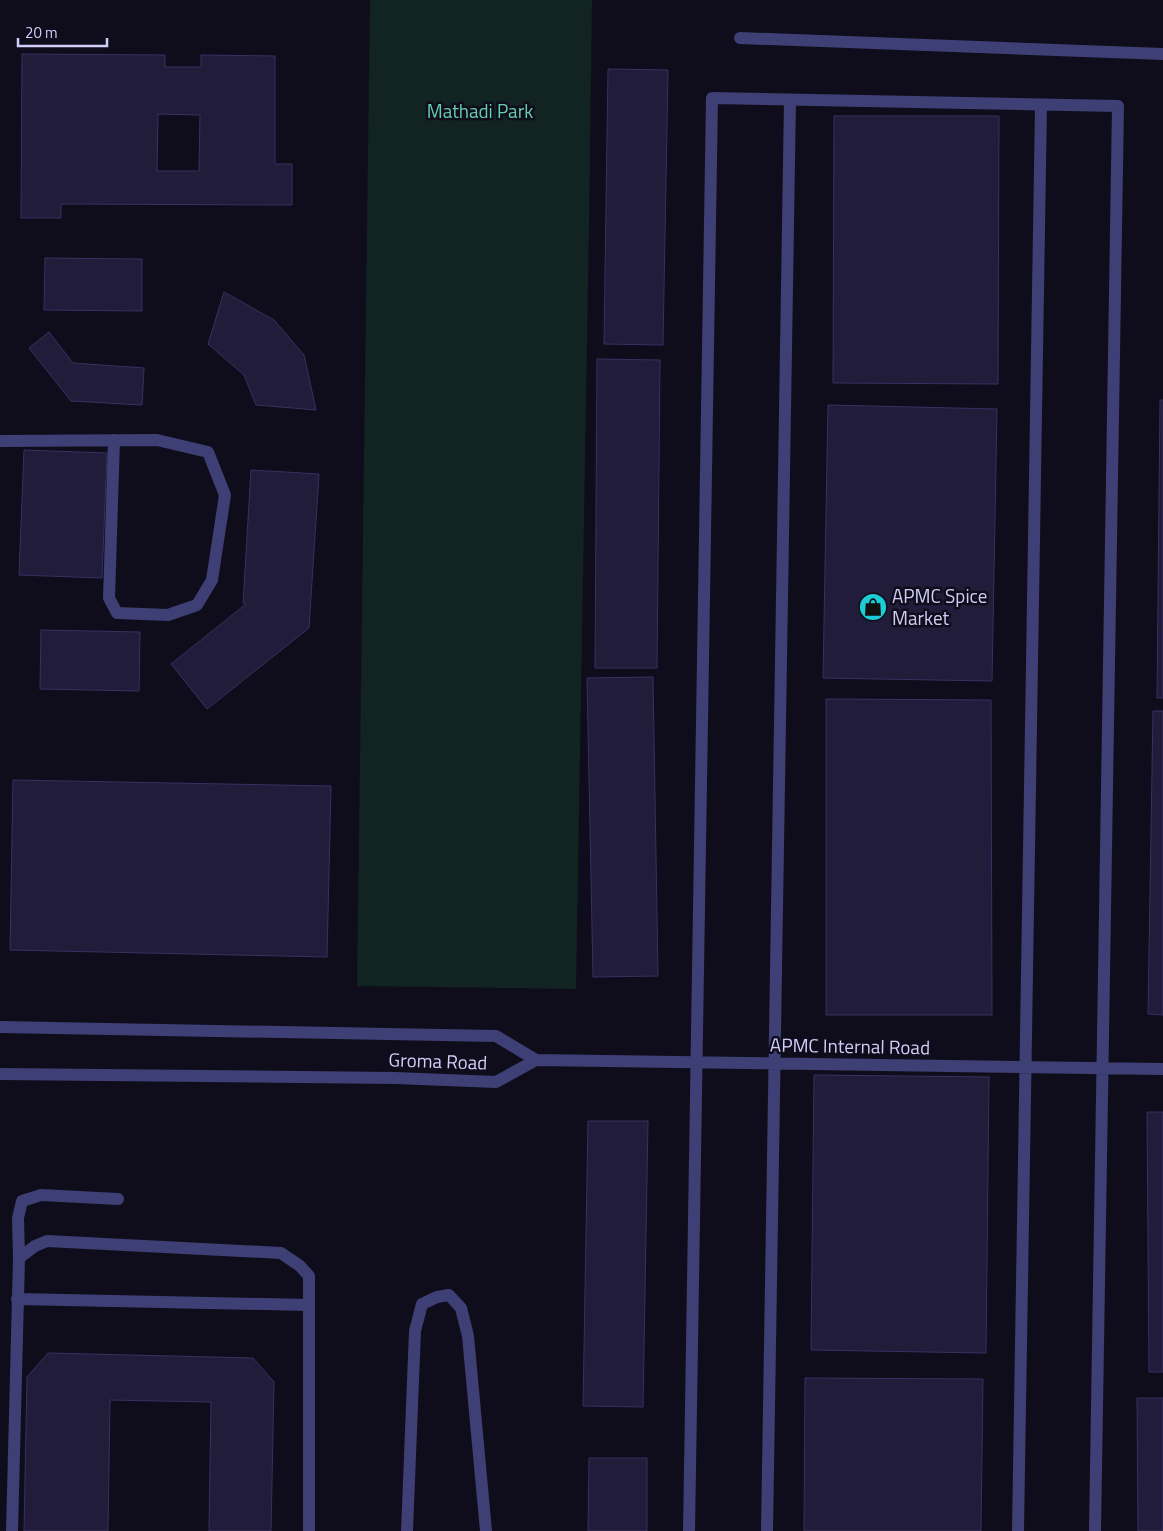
<svg xmlns="http://www.w3.org/2000/svg" width="1163" height="1531" viewBox="0 0 1163 1531" font-family="'Titillium Web',sans-serif">
	<style>
		.green { fill: #112422 }
		.building { fill: #201c39; stroke: #383162; fill-rule: evenodd }
		.lines { fill: none; stroke-linecap: round; stroke-linejoin: round }
		.lane { stroke: #3e3f74; stroke-width: 12 }
		.labels { text-anchor: middle; stroke-width: 5; stroke-linejoin: round; paint-order: stroke }
		.park-label { font-size: 19px; fill: #64ceae; stroke: #0f0d1b }
		.poi-label { font-size: 19px; fill: #d0cdf9; stroke: #0f0d1b; text-anchor: start }
		.street-label { font-size: 19px; fill: #d0cdf9; stroke: #0f0d1b }
	</style>
	<rect width="100%" height="100%" fill="#0f0d1b"/>
	<path class="green" d="M370 0H592L589 225 576 989 357 986Z"/>
	<path class="building" d="M22 54 165 55V67H201V55L275 56V164H292V205L61 204V218H21ZM158 114 200 115 199 171H157Z
		M608 69 668 70 663 345 604 344Z
		M834 116H999L998 384 833 383Z
		M45 258 142 259V311L44 310Z
		M224 292 274 320 304 355 316 410 256 405 244 375 208 344Z
		M49 332 73 363 144 368 142 405 71 401 29 348Z
		M597 359 660 360 657 668H595Z
		M1160 400H1163V698H1157Z
		M828 405 997 409 992 681 823 678Z
		M24 450 107 453 102 578 19 575Z
		M251 470 319 474 309 628 207 709 171 664 246 604 243 603Z
		M41 630 140 632 139 691 40 689Z
		M653 677 658 976 593 977 587 678Z
		M826 699 991 700 992 1015H826Z
		M1153 711H1163V1015L1148 1014Z
		M13 780 331 786 327 957 10 950Z
		M814 1075 989 1077 986 1353 811 1350Z
		M1147 1112H1163V1372H1149Z
		M588 1121H648L643 1407 583 1406Z
		M48 1353 253 1358 274 1382 271 1531H209L211 1402 110 1400 108 1531H24L27 1377Z
		M805 1378 983 1379 981 1531H804Z
		M1137 1398H1163V1531H1138Z
		M589 1458H647V1531H588Z"/>
	<g class="lines">
		<path class="lane" d="M740 38 1163 54
			M0 441 157 440 208 452 225 495 212 580 197 605 168 615 117 613 109 598 114 440
			M0 1027 496 1036 536 1060
			M536 1060 1163 1069
			M0 1074 395 1078 496 1082 536 1060
			M19 1258 18 1218 22 1201 41 1195 118 1199
			M17 1299 309 1305
			M12 1531 19 1258 35 1246 47 1241 281 1253 300 1266 309 1276V1531
			M407 1531 415 1331 422 1304 437 1297 449 1295 461 1308 468 1336 486 1531
			M689 1531 712 98 1118 106 1095 1531
			M767 1531 790 100
			M1018 1531 1041 105"/>
	</g>
	<defs>
		<symbol id="shop-disc" viewBox="-11 -11 22 22"><circle r="9.5" fill="#1ccdd6" stroke="#0f0d1b"/><path d="M-5-2.5h2.3a2.7 3.5 0 0 1 5.4 0H5L5.5 6h-11ZM-1.5-2.5h3a1.5 2.3 0 0 0-3 0Z" fill="#111"/></symbol>
	</defs>
	<g fill-rule="evenodd">
		<use href="#shop-disc" x="857" y="591" width="32" height="32"/>
	</g>
	<g class="labels">
		<g class="park-label">
			<text x="480" y="118">Mathadi Park</text>
		</g>
		<g class="poi-label">
			<text x="892" y="603">APMC Spice<tspan x="892" dy="22">Market</tspan></text>
		</g>
		<g class="street-label">
			<text transform="translate(850 1046) rotate(1)" y="7">APMC Internal Road</text>
			<text transform="translate(438 1061) rotate(2)" y="7">Groma Road</text>
		</g>
	</g>
	<path d="M18 38v8h89v-8" fill="none" stroke="#d0cdf9" stroke-width="2.5"/>
	<text x="25" y="38" font-size="15" fill="#d0cdf9" stroke="#0f0d1b" stroke-width="4" paint-order="stroke">20 m</text>
</svg>
